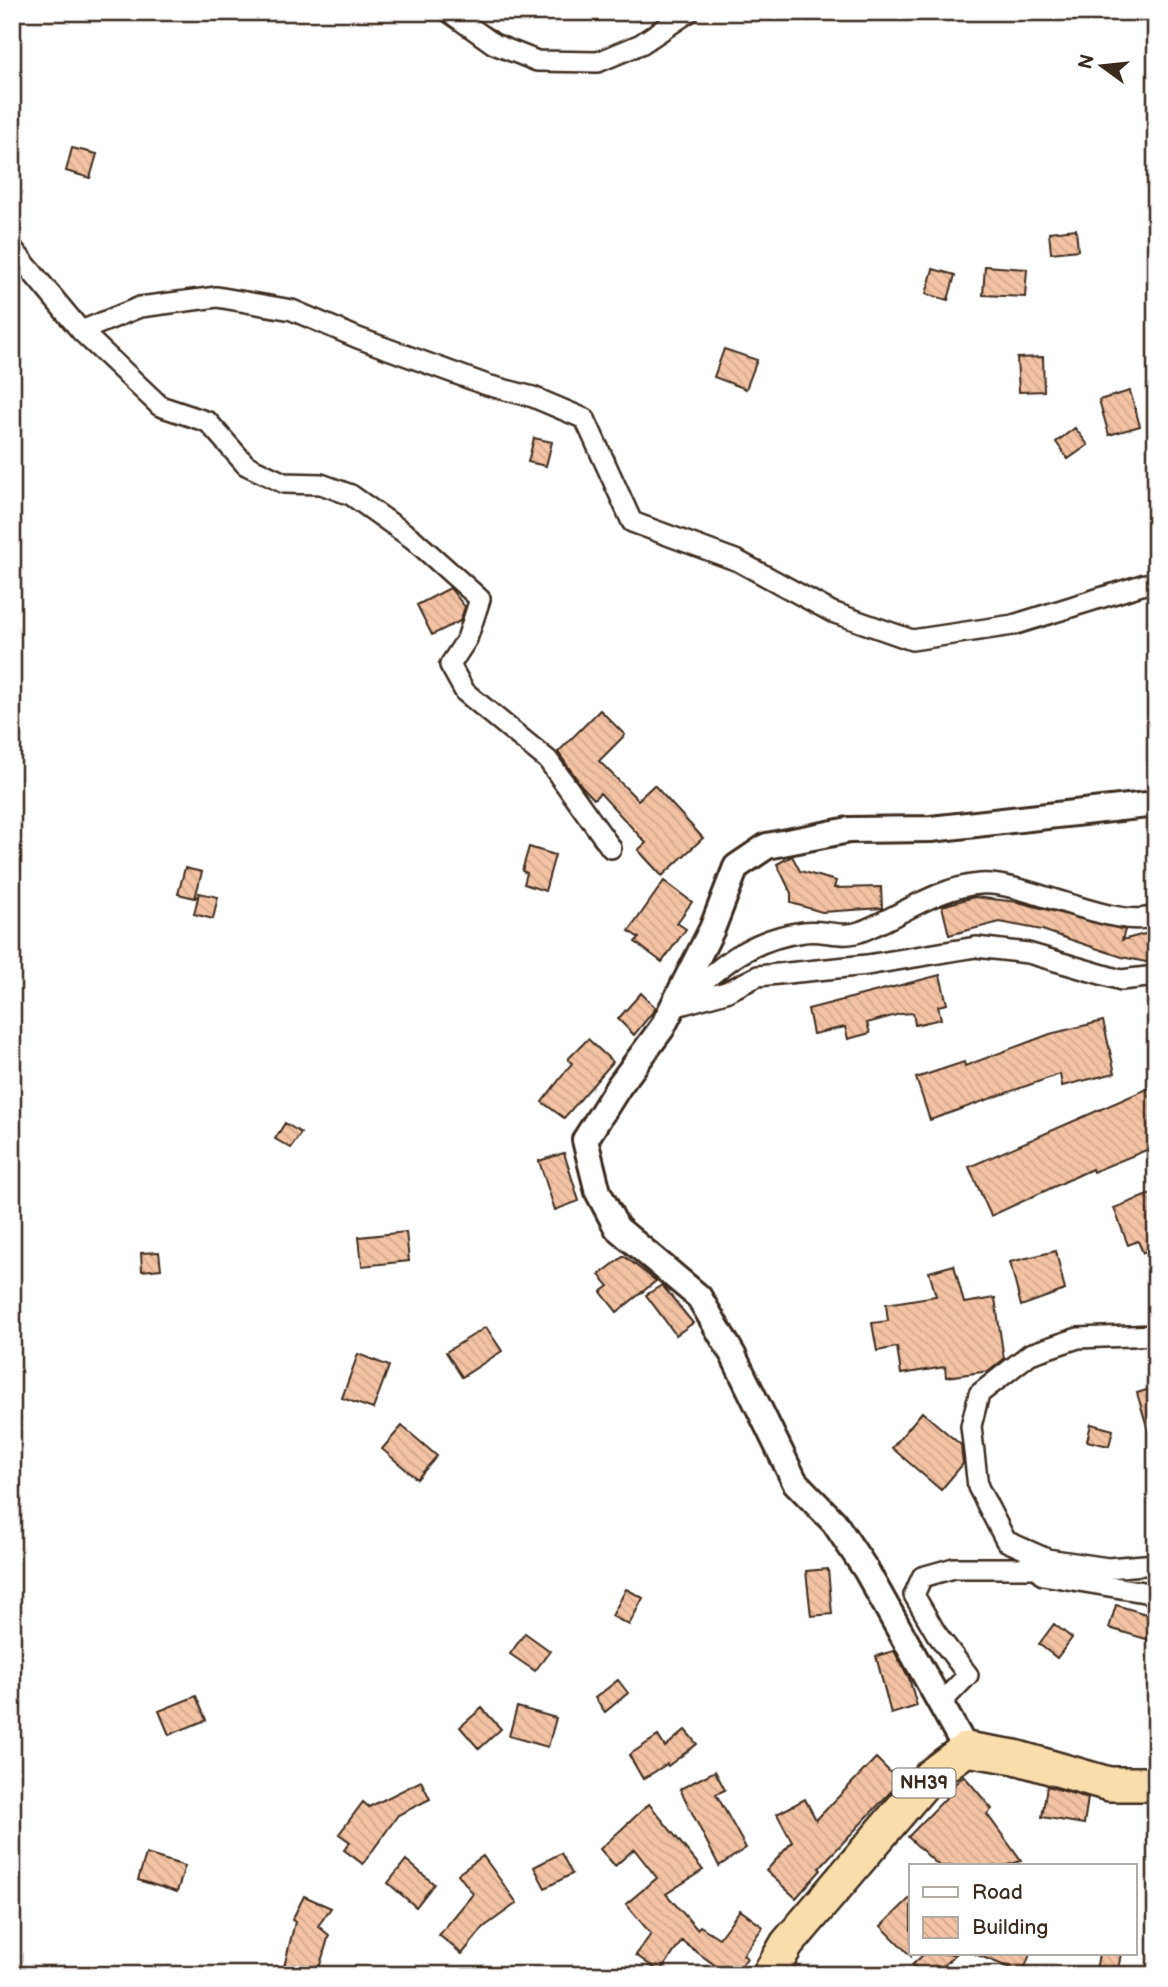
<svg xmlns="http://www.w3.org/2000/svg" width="1168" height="1987" viewBox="0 0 1168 1987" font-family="'Balsamiq Sans',sans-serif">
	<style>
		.building { fill: url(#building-back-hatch); stroke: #3b2a1e; stroke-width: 2 }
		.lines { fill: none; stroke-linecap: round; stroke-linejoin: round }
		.minor-casing { stroke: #3b2a1e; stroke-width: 24 }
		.tertiary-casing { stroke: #3b2a1e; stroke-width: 30 }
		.trunk-casing { stroke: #3b2a1e; stroke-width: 38 }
		.minor { stroke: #fff; stroke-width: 19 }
		.tertiary { stroke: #fff; stroke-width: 24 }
		.trunk { stroke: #f9deab; stroke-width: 33 }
		.labels { text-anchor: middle; stroke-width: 5; stroke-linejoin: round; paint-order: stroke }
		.shield { fill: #fff; stroke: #766a62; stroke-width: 2 }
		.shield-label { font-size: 18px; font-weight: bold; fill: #3b2a1e }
	</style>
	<defs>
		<pattern id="building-back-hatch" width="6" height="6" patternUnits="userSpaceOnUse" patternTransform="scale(1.75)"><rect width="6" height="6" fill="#f4c3a4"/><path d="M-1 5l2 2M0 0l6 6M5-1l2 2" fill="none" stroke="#d2a88d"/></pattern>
	</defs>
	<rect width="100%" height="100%" fill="#fff"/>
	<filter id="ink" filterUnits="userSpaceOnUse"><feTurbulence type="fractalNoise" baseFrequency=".0143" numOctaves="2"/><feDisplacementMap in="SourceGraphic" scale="14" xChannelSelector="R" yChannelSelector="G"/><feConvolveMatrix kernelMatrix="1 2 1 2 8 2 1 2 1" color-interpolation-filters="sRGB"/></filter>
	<g filter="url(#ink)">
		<path class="building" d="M72 148 97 154 90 178 66 171Z
			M1076 229 1078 250 1051 253 1049 232Z
			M985 266 1027 269 1025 297 983 295Z
			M933 269 955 275 948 300 926 294Z
			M724 349 757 360 746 389 714 377Z
			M1043 357 1044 391 1019 392 1017 358Z
			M1130 391 1140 426 1109 435 1099 400Z
			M1075 428 1088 445 1068 459 1056 442Z
			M534 438 552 442 546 466 528 462Z
			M450 588 465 607 460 621 432 635 417 605Z
			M600 710 625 735 599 761 638 800 654 785 703 838 662 876 638 850 646 843 600 793 594 799 581 785 558 752Z
			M529 847 555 855 545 891 524 884 527 873 522 871Z
			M792 856 800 871 836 881 834 888 881 887 882 908 822 912 791 903V893L777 864Z
			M185 868 202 872 195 898 178 894Z
			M664 881 692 902 677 923 686 929 662 962 635 942 639 938 629 931Z
			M199 893 218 897 213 919 194 914Z
			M974 897 1018 902 1125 930 1122 940 1156 931V960L1146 962 1122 957 1042 930 1000 922 949 935 942 906Z
			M940 975 947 1004 938 1006 941 1019 915 1025 913 1013 900 1014 867 1023 870 1033 848 1039 845 1027 813 1034 808 1009Z
			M641 993 656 1008 634 1035 618 1019Z
			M1103 1021 1115 1073 1062 1086 1060 1074 930 1120 916 1078 964 1062 965 1066 1050 1034Z
			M588 1039 613 1062 564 1118 542 1102 572 1063 568 1059Z
			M1156 1085V1146L1093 1172 1092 1169 991 1216 969 1167Z
			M285 1123 301 1133 291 1148 275 1139Z
			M564 1153 579 1201 555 1210 539 1161Z
			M1156 1192V1247L1143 1253 1138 1241 1128 1245 1114 1208Z
			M406 1232 409 1261 362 1266 359 1237Z
			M1056 1251 1065 1290 1021 1306 1010 1262Z
			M159 1252 161 1269 142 1271 141 1253Z
			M624 1256 656 1281 617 1312 601 1292 609 1286 599 1275Z
			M954 1265 964 1303 995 1298 1004 1359 989 1371 946 1377 945 1367 901 1374 897 1347 877 1351 872 1323 888 1321 886 1304 936 1296 929 1272Z
			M662 1285 693 1323 676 1335 646 1295Z
			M486 1327 502 1351 462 1377 446 1352Z
			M358 1354 389 1366 373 1409 342 1398Z
			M1156 1387V1439L1151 1440 1137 1393Z
			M922 1412 961 1445 963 1464 941 1490 892 1448Z
			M1091 1424 1113 1430 1109 1446 1087 1441Z
			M402 1426 437 1456 417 1479 382 1449Z
			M828 1569 832 1614 811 1616 806 1571Z
			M626 1589 643 1598 629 1625 612 1616Z
			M1116 1605 1156 1617V1642L1109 1628Z
			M1054 1624 1072 1638 1057 1658 1039 1644Z
			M525 1633 550 1651 535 1671 510 1654Z
			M894 1651 909 1678 917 1706 891 1714 876 1656Z
			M618 1680 628 1693 605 1712 595 1698Z
			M196 1696 206 1720 169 1735 159 1711Z
			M517 1707 556 1718 548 1747 509 1736Z
			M482 1708 501 1729 479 1749 460 1727Z
			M685 1730 697 1744 668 1766 667 1764 643 1779 629 1755 658 1736 665 1747Z
			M876 1758 900 1782 819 1868 821 1870 796 1898 766 1871 792 1842 777 1814 805 1799 816 1820Z
			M715 1771 725 1790 716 1794 746 1848 719 1866 680 1789Z
			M964 1776 992 1809 987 1814 1021 1861 1004 1866H939L908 1837 946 1798 943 1794Z
			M421 1781 430 1799 398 1815 363 1864 344 1850 350 1842 339 1834 363 1802 369 1807Z
			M1047 1786 1088 1798 1084 1824 1042 1817Z
			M649 1804 703 1870 666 1894 697 1929 700 1926 719 1938 740 1910 763 1927 743 1955 747 1958 735 1975H728L682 1941 660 1972 636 1955 651 1934 626 1904 657 1878 634 1849 615 1866 600 1849Z
			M561 1853 572 1874 545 1888 534 1867Z
			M146 1854 185 1866 177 1892 138 1880Z
			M483 1856 517 1903 484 1927 462 1954 439 1935 473 1894 458 1874Z
			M406 1860 434 1884 416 1907 388 1883Z
			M304 1896 331 1908 318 1926 329 1935 317 1975H282L295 1922 292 1920Z
			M911 1897V1956L881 1926Z
			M924 1954H956L933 1975H921L912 1965Z
			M975 1954H1030L1023 1973Z
			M1099 1954H1121L1117 1975H1095Z"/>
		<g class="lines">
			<defs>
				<path id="minor" d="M449 12 494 44 537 61 598 62 641 44 689 12
					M12 248 81 331 140 307 217 297 292 310 358 338 487 385 533 397 585 419 632 522 738 561 832 612 912 640 1013 625 1145 584H1156
					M81 331 160 406 208 422 246 465 284 483 321 484 351 495 413 539 480 599 467 639 450 665 465 692 548 760 611 848
					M677 1004C718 969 747 939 804 932 823 929 843 939 862 931 900 916 938 887 980 884 1024 880 1120 933 1156 915
					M680 1005 726 992 758 976 867 965 976 947 1028 953 1121 980 1156 976
					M1156 1335 1078 1338 1030 1354 979 1394 971 1426 978 1487 1006 1541 1047 1559 1108 1568 1156 1564
					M1043 1575 1156 1594
					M940 1704 968 1675 936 1633 914 1595 922 1577 954 1568H1060"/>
				<path id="tertiary" d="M966 1749 866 1570 834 1522 795 1482 733 1355 699 1297 617 1228 598 1192 585 1140 619 1086 662 1028 712 929 736 867 767 846 849 830 931 829 1156 804"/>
				<path id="trunk" d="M769 1975 787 1944 929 1777 966 1749 1015 1757 1109 1784H1156"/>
			</defs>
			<use href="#minor" class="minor-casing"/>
			<use href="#tertiary" class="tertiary-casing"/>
			<use href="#trunk" class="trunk-casing"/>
			<use href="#minor" class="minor"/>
			<use href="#tertiary" class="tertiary"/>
			<use href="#trunk" class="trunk"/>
		</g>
	</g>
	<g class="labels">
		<rect class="shield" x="892.5" y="1768.5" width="63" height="29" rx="5"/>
		<g class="shield-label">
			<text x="924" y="1789">NH39</text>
		</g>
	</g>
	<rect width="1168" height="1987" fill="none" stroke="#fff" stroke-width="42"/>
	<rect x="21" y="21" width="1126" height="1945" fill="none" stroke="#3b2a1e" stroke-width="2.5" filter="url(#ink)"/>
	<rect x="909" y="1864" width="228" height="91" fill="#ffffff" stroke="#b1aaa5" stroke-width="2"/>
	<rect x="923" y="1887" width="35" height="10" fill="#ffffff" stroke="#b1aaa5" stroke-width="2"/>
	<text x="972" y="1899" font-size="21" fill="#3b2a1e">Road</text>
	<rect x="923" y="1917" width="35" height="21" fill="url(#building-back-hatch)" stroke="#b1aaa5" stroke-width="2"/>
	<text x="972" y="1934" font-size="21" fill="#3b2a1e">Building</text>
	<g transform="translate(1102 66) rotate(285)" stroke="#ffffff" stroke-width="5" paint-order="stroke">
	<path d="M0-5L12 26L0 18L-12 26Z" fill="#3b2a1e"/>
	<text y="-10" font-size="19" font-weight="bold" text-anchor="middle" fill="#3b2a1e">N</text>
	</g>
</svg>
